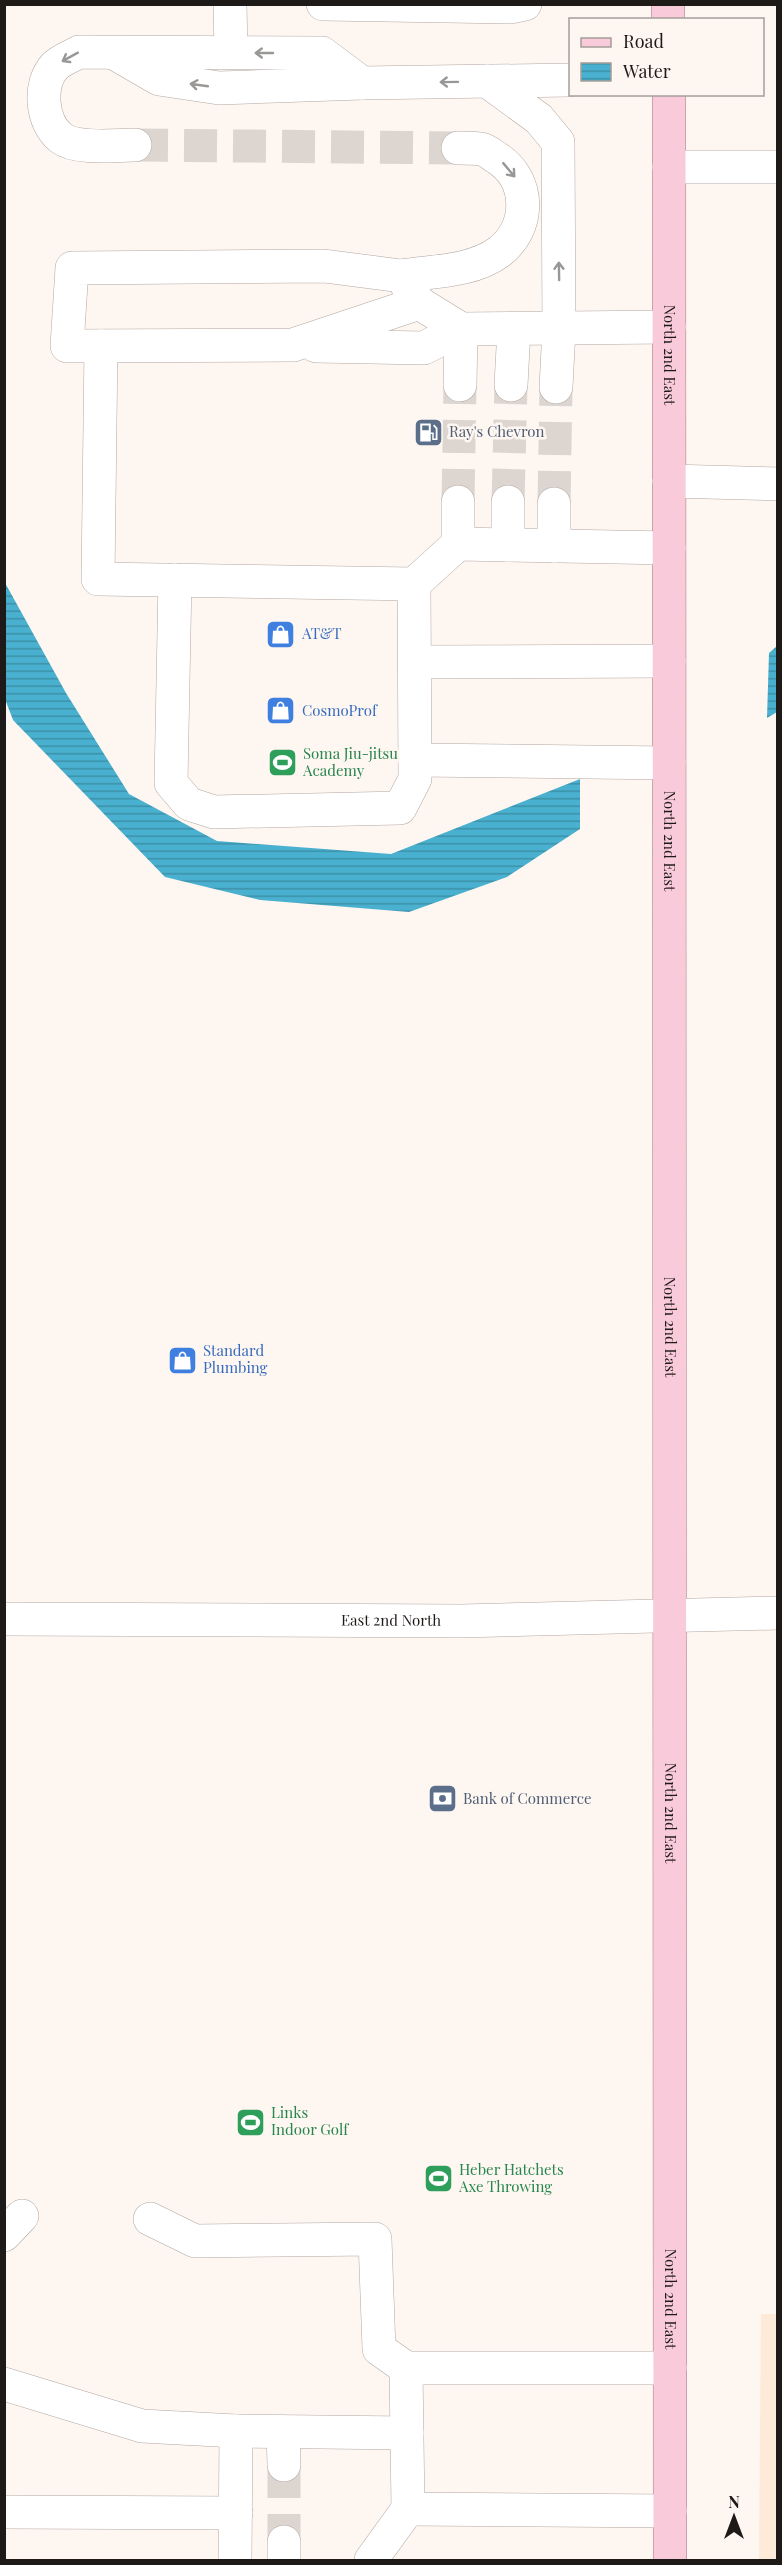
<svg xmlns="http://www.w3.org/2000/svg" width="782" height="2565" viewBox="0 0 782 2565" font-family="'Playfair Display',serif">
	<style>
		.education { fill: #fdead9 }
		.water { fill: url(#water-rules) }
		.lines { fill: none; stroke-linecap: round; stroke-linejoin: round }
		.minor-tunnel { stroke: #dcd5d0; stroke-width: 33; stroke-dasharray: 33 16; stroke-linecap: butt }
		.minor-casing { stroke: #b2a8a3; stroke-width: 34 }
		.major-casing { stroke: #aa7686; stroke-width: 34 }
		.minor { stroke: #fff; stroke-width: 33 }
		.major { stroke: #f9cbda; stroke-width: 33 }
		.oneway { stroke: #9a9897 }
		.labels { text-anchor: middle; stroke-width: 5; stroke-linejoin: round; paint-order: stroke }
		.street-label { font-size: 15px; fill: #1e1a18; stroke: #fef6f1 }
		.service-label { font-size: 15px; fill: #4e5e75; stroke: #fef6f1; text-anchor: start }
		.shop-label { font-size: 15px; fill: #366cbe; stroke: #fef6f1; text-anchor: start }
		.leisure-label { font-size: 15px; fill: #27864d; stroke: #fef6f1; text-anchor: start }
	</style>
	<defs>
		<pattern id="water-rules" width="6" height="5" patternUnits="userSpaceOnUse" patternTransform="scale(1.5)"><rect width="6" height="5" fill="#49b1cf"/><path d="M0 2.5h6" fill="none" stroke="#3c8fa7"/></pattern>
	</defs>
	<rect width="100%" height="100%" fill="#fef6f1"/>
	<path class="education" d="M761 2314H777V2560H759Z"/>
	<path class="water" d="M4 581 66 693 129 794 217 841 391 854 580 779V829L507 877 409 912 260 900 165 877 13 720 5 699Z
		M777 646V712L767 718 769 653Z"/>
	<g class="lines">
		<path class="minor-tunnel" d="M135 145 458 148
			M458 502 460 385
			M508 502 511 385
			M554 504 556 387
			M284 2465V2542"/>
		<defs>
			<g id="minor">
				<path d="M230 4 231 52"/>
				<path d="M323 4 510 7 525 4"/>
				<path d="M114 53 159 79 219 88 362 83"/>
				<path d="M487 81 539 119 558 142 559 329 556 387"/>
				<path d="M135 145C116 145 77 150 61 138 41 122 38 84 55 66 61 60 72 56 79 52L322 53 362 83 570 80"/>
				<path d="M669 167H778"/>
				<path d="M401 276C432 271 472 272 499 252 531 228 531 180 497 158 492 155 487 150 481 149 474 148 466 148 458 148"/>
				<path d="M419 303 293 345 67 346 72 268 324 266 401 276 419 303 461 329 669 327"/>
				<path d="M101 346 98 579 414 584 458 544 669 548"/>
				<path d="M316 346 424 348 461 329 460 385"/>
				<path d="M511 385 514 329"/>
				<path d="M669 481 778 484"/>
				<path d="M458 502V544"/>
				<path d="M508 502V545"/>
				<path d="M554 504V546"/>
				<path d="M175 580 171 783 189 804 214 812 400 808 415 779 414 584"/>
				<path d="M415 662 669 661"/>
				<path d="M415 760 669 763"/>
				<path id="s1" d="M4 1619 461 1621 778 1613"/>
				<path d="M150 2219 195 2241 375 2239 379 2349 406 2368"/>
				<path d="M4 2235 22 2216"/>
				<path d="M670 2368H406L408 2509 670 2511"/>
				<path d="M4 2384 142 2426 236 2431"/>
				<path d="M283 2432 284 2465"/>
				<path d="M4 2512 236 2513"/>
				<path d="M284 2542V2560"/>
				<path d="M235 2560 236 2431 407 2433"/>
				<path d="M371 2560 408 2509"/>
			</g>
			<g id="major">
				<path d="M668 4V20"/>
				<path id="s2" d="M669 94 670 2560"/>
			</g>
		</defs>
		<use href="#minor" class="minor-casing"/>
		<use href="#major" class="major-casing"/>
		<use href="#minor" class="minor"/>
		<use href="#major" class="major"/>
	</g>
	<defs><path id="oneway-shaft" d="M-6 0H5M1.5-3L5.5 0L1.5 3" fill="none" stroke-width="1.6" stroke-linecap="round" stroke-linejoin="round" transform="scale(1.5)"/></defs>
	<g class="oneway">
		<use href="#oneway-shaft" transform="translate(264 53) rotate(-180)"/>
		<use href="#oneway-shaft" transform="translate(70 57) rotate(151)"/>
		<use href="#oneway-shaft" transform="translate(449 82) rotate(179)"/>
		<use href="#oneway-shaft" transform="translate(199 85) rotate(-172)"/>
		<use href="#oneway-shaft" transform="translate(509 170) rotate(50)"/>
		<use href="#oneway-shaft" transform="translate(559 271) rotate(-91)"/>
	</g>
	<defs>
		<symbol id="fuel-square" viewBox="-11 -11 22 22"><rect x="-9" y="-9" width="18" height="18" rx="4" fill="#5c6f8a" stroke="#fef6f1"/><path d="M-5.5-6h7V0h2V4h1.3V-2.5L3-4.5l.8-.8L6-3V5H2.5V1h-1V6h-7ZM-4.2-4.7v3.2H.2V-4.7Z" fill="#fff"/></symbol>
		<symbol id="shop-square" viewBox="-11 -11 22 22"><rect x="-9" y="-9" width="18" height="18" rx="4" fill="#3f7fe0" stroke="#fef6f1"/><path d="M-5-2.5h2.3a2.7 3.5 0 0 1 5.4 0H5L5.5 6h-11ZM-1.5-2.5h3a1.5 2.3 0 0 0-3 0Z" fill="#fff"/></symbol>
		<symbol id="stadium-square" viewBox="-11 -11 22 22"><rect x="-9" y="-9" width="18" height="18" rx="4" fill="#2e9e5b" stroke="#fef6f1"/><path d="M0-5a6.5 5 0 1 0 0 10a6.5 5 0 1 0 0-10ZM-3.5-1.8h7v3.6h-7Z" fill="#fff"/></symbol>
		<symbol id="bank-square" viewBox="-11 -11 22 22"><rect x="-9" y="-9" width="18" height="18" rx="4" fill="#5c6f8a" stroke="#fef6f1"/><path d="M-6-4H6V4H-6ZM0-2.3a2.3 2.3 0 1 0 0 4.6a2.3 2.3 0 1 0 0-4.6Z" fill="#fff"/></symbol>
	</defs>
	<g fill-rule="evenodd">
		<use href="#fuel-square" x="412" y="416" width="33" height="33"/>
		<use href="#shop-square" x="264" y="618" width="33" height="33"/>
		<use href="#shop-square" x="264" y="694" width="33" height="33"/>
		<use href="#stadium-square" x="266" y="746" width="33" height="33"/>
		<use href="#shop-square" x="166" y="1344" width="33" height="33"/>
		<use href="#bank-square" x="426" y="1782" width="33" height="33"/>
		<use href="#stadium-square" x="234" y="2106" width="33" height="33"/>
		<use href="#stadium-square" x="422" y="2162" width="33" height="33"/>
	</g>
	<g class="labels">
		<g class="street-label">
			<text dy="5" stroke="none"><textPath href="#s2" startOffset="261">North 2nd East</textPath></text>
			<text dy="5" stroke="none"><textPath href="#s2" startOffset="747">North 2nd East</textPath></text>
			<text dy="5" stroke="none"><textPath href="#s2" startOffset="1233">North 2nd East</textPath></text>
			<text dy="5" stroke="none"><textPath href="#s1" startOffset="387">East 2nd North</textPath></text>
			<text dy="5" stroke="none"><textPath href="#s2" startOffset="1719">North 2nd East</textPath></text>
			<text dy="5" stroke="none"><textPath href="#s2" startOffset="2205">North 2nd East</textPath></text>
		</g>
		<g class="service-label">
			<text x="449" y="437">Ray's Chevron</text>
			<text x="463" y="1804">Bank of Commerce</text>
		</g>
		<g class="shop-label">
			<text x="302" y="639">AT&amp;T</text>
			<text x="302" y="716">CosmoProf</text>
			<text x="203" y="1356">Standard<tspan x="203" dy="17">Plumbing</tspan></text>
		</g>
		<g class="leisure-label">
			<text x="303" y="759">Soma Jiu-jitsu<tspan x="303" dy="17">Academy</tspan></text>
			<text x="271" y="2118">Links<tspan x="271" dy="17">Indoor Golf</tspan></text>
			<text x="459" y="2175">Heber Hatchets<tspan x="459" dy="17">Axe Throwing</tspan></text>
		</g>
	</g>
	<rect width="782" height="2565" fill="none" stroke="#1e1a18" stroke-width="12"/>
	<rect x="569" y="18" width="195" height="78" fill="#fef6f1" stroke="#a49e9a" stroke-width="1.5"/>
	<rect x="581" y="38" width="30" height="9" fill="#f9cbda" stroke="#a49e9a" stroke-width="1.5"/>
	<text x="623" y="48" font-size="18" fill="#1e1a18">Road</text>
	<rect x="581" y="63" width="30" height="18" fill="url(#water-rules)" stroke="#a49e9a" stroke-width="1.5"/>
	<text x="623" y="78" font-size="18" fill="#1e1a18">Water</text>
	<g transform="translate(734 2517)" stroke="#fef6f1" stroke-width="4.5" paint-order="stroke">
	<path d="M0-4.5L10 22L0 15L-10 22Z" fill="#1e1a18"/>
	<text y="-9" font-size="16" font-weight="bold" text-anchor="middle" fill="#1e1a18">N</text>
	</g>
</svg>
